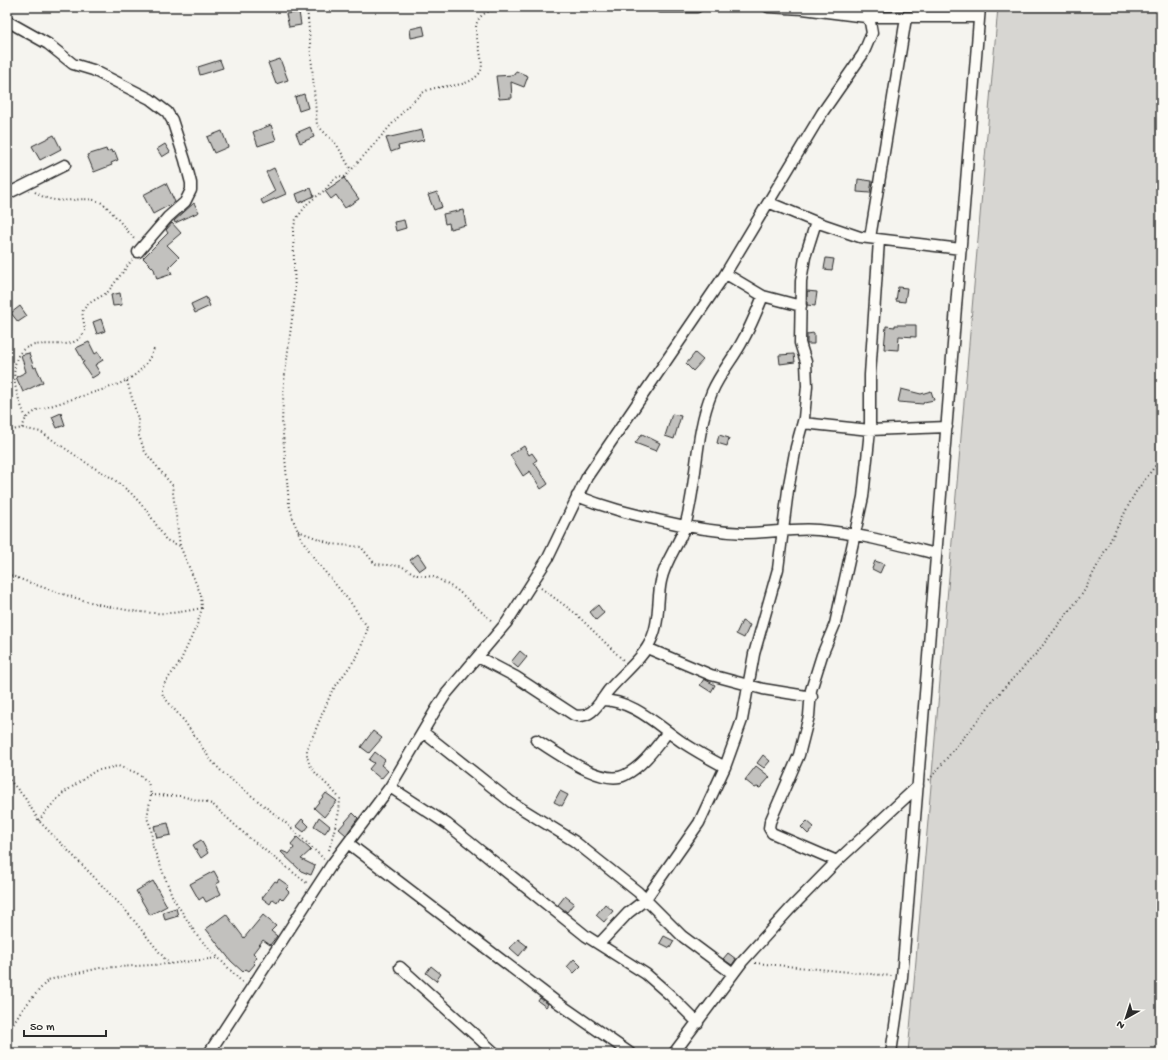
<svg xmlns="http://www.w3.org/2000/svg" width="1168" height="1060" viewBox="0 0 1168 1060" font-family="'Gochi Hand',sans-serif">
	<style>
		.green { fill: #d7d6d2; stroke: #81807e }
		.building { fill: #c2c1be; stroke: #2b2b2b }
		.lines { fill: none; stroke-linecap: round; stroke-linejoin: round }
		.minor-casing { stroke: #2b2b2b; stroke-width: 13 }
		.path { stroke: #2b2b2b; stroke-width: 2; stroke-dasharray: 1 3; stroke-linecap: butt }
		.minor { stroke: #fdfcf7; stroke-width: 10 }
	</style>
	<rect width="100%" height="100%" fill="#f5f4ef"/>
	<filter id="ink" filterUnits="userSpaceOnUse"><feTurbulence type="fractalNoise" baseFrequency=".025" numOctaves="2"/><feDisplacementMap in="SourceGraphic" scale="8" xChannelSelector="R" yChannelSelector="G"/><feConvolveMatrix kernelMatrix="1 2 1 2 8 2 1 2 1" color-interpolation-filters="sRGB"/></filter>
	<g filter="url(#ink)">
		<path class="green" d="M998 7H1161V1053H908Z"/>
		<path class="building" d="M299 12 301 25 289 27 286 14Z
			M423 26 425 35 411 38 410 29Z
			M280 59 288 80 276 84 268 63Z
			M220 60 223 68 200 75 198 67Z
			M516 71 528 76 524 87 511 82 512 98 499 99 496 76 514 75Z
			M304 94 308 108 299 111 295 97Z
			M271 125 276 140 258 146 253 132Z
			M310 127 314 137 300 143 296 133Z
			M422 130 424 140 398 146 399 149 391 152 386 138Z
			M222 131 228 147 214 153 207 137Z
			M54 135 61 149 40 160 32 146Z
			M165 144 170 152 162 157 157 149Z
			M106 149 107 152 111 150 112 153 115 152 118 160 111 163 112 165 94 172 87 155Z
			M274 168 286 194 263 204 261 200 275 191 266 172Z
			M344 178 359 199 345 208 336 195 331 199 325 191Z
			M858 179 872 181 870 193 857 192Z
			M166 183 175 202 153 214 143 195Z
			M311 188 314 196 299 203 296 194Z
			M437 192 442 207 434 210 428 195Z
			M194 203 199 212 175 223 174 221Z
			M463 210 466 225 450 229 449 223 445 224 443 214Z
			M404 220 406 228 396 231 394 222Z
			M172 223 181 233 167 245 179 257 169 267 172 274 157 279 154 269 143 258 168 233 166 230Z
			M826 258 834 259 832 270 824 269Z
			M898 287 907 288 905 302 896 301Z
			M807 291 817 292 815 306 807 305Z
			M120 293 122 305 113 306 111 295Z
			M206 297 210 306 195 313 191 304Z
			M20 306 27 316 18 322 11 313Z
			M101 319 105 331 97 334 93 322Z
			M895 325H916V337L899 336 898 350 884 349 886 326 895 327Z
			M814 333V344H807V334Z
			M89 342 95 354 98 352 103 360 95 365 100 373 92 378 82 363 84 362 76 348Z
			M29 353 34 368 36 367 43 382 23 392 16 377 26 372 21 355Z
			M695 353 703 360 693 371 686 364Z
			M794 354 795 362 780 364 779 355Z
			M901 389 921 394 931 391 934 400 924 402 923 404 898 402Z
			M61 413 65 425 57 428 52 417Z
			M672 414 681 416 674 439 665 436Z
			M642 434 660 443 656 451 635 443Z
			M719 435 729 438 727 446 717 443Z
			M524 446 529 455 532 453 537 460 534 462 548 484 541 489 530 471 523 476 510 455Z
			M418 554 426 566 419 571 410 560Z
			M875 561 884 564 880 573 872 569Z
			M598 605 604 613 596 620 590 612Z
			M742 621 750 625 744 638 736 634Z
			M520 651 527 657 518 668 511 662Z
			M704 679 715 685 711 692 700 685Z
			M373 731 382 738 369 753 361 747Z
			M375 752 385 760 381 765 388 771 381 779 369 769 374 763 369 760Z
			M763 755 770 761 764 768 757 763Z
			M756 766 770 777 760 788 757 787 755 788 745 780Z
			M560 791 568 795 562 806 554 802Z
			M326 793 337 801 324 817 314 808Z
			M353 813 358 818 346 835 339 829Z
			M319 817 330 826 325 833 314 826Z
			M302 819 309 826 304 832 296 826Z
			M807 821 814 827 808 834 801 827Z
			M168 823 171 835 157 838 154 826Z
			M297 837 311 850 301 859 315 866 311 875 301 871 281 852 282 851 289 854 294 848 291 844Z
			M201 840 208 853 201 858 193 845Z
			M214 871 220 882 216 884 221 894 206 902 203 897 199 900 190 884Z
			M279 879 289 886 286 889 289 892 283 900 280 897 277 902 273 899 270 904 262 898 275 881 277 882Z
			M153 881 167 906 150 915 136 891Z
			M565 896 574 903 567 912 558 905Z
			M605 904 613 911 604 922 596 915Z
			M176 908 178 916 165 920 163 912Z
			M226 914 244 938 263 915 276 926 271 931 277 936 270 945 263 940 253 953 257 957 253 962 255 964 249 971 246 969 243 972 231 961 206 929Z
			M664 936 674 941 670 948 660 943Z
			M518 939 527 946 519 956 510 948Z
			M728 953 736 959 732 965 723 959Z
			M574 959 581 966 574 973 567 967Z
			M431 966 441 974 436 981 426 973Z
			M540 998 548 1004 546 1007 538 1001Z"/>
		<g class="lines">
			<defs>
				<path id="minor" d="M660 7H697
					M768 7 803 9 866 17H979
					M7 21 48 44 73 64 93 70 150 99 167 112 172 120 185 160 191 183V190L185 202 168 217 138 252
					M7 194 65 165
					M770 203 816 222 860 237 961 249
					M870 238 906 18
					M726 274 763 296 801 306
					M803 423 870 430 947 427
					M577 496C607 508 628 513 658 520 687 527 716 532 745 533 770 533 793 528 818 530 858 533 897 544 936 554
					M647 648 711 675 763 689 812 697
					M478 657 516 677 574 715C591 720 599 703 608 691 622 674 644 658 652 638 660 621 657 599 661 581 665 560 679 545 685 526 698 482 694 435 712 392 720 373 734 358 743 340 751 326 757 311 763 296
					M601 700C633 700 657 725 682 742 696 751 710 759 725 767
					M423 732 511 802 574 841 638 892 682 936 733 974
					M536 740C556 752 602 787 625 775 643 766 656 747 668 732
					M390 787 447 824 586 936 646 974 670 995 698 1023
					M348 843 554 1000 630 1053
					M837 861 772 833 769 828 770 822 799 755 809 716 811 690 822 655 835 624 863 497 870 430V375L879 240
					M599 944 628 913 645 900 699 823 725 767 742 720 754 654 778 569 788 490 796 447 804 418 807 386 806 362 800 343 801 281 805 257 816 222
					M400 967 495 1053
					M209 1053 332 864 390 787 435 711 446 694 507 622 548 558 587 477 724 276 822 113 863 54 872 33 870 22 866 17
					M674 1053 742 962 790 909 837 861 918 786
					M891 1053 902 977 917 794 980 7"/>
			</defs>
			<use href="#minor" class="minor-casing"/>
			<path class="path" d="M307 7 317 125 337 145 351 170
				M539 7 589 9 601 7
				M35 192C61 210 82 192 102 203 108 206 129 233 135 240
				M127 381 138 419 139 436 145 452 172 485 180 546 201 595 202 608 197 625 180 662 164 684 162 690 163 696 185 722 210 759 223 773 287 824 324 859
				M26 418C19 400 12 385 15 365 22 327 69 358 83 334 87 326 81 318 83 310L88 304 107 293 132 260
				M22 428 26 418 37 410C54 405 72 399 89 394 119 384 140 381 154 349
				M7 431 22 428 41 432 91 466 112 478 131 493 148 512 166 540 180 546
				M298 531 332 544 361 547 375 564 401 566 417 575 435 577 457 590 493 622
				M7 574C53 592 122 616 171 613 182 612 192 610 202 608
				M541 588 575 613 623 660
				M7 777 25 798 39 821 91 874 127 912 169 964
				M929 780 1004 688 1036 654 1083 593 1135 493 1161 458
				M151 795 181 796 212 804 248 837 308 884
				M39 821 46 811 62 794 95 771 118 766 137 773 148 782 151 795 147 818 151 828 153 847 173 898 198 937 243 983
				M329 850 339 812 340 799C329 783 305 771 307 750L332 691 358 655 368 628 351 603 316 561 301 538 294 522 289 504 282 422 284 382 295 295 293 230 296 219 308 203 325 190 333 180 339 176 345 177 408 106 421 94C436 82 463 91 478 75 483 70 482 64 481 57 480 49 476 39 476 30 475 6 508 8 525 7
				M755 963 892 976
				M7 1033 21 1011 48 980 100 968 169 964 217 958"/>
			<use href="#minor" class="minor"/>
		</g>
	</g>
	<rect width="1168" height="1060" fill="none" stroke="#fdfcf7" stroke-width="24"/>
	<rect x="12" y="12" width="1144" height="1036" fill="none" stroke="#2b2b2b" stroke-width="1.5" filter="url(#ink)"/>
	<g transform="translate(1126 1018) rotate(219)" stroke="#fdfcf7" stroke-width="3" paint-order="stroke">
	<path d="M0-3L7 15L0 10L-7 15Z" fill="#2b2b2b"/>
	<text y="-6" font-size="11" font-weight="bold" text-anchor="middle" fill="#2b2b2b">N</text>
	</g>
	<path d="M24 1030v6h82v-6" fill="none" stroke="#2b2b2b" stroke-width="2"/>
	<text x="30" y="1030" font-size="12" fill="#2b2b2b" stroke="#fdfcf7" stroke-width="3" paint-order="stroke">50 m</text>
</svg>
